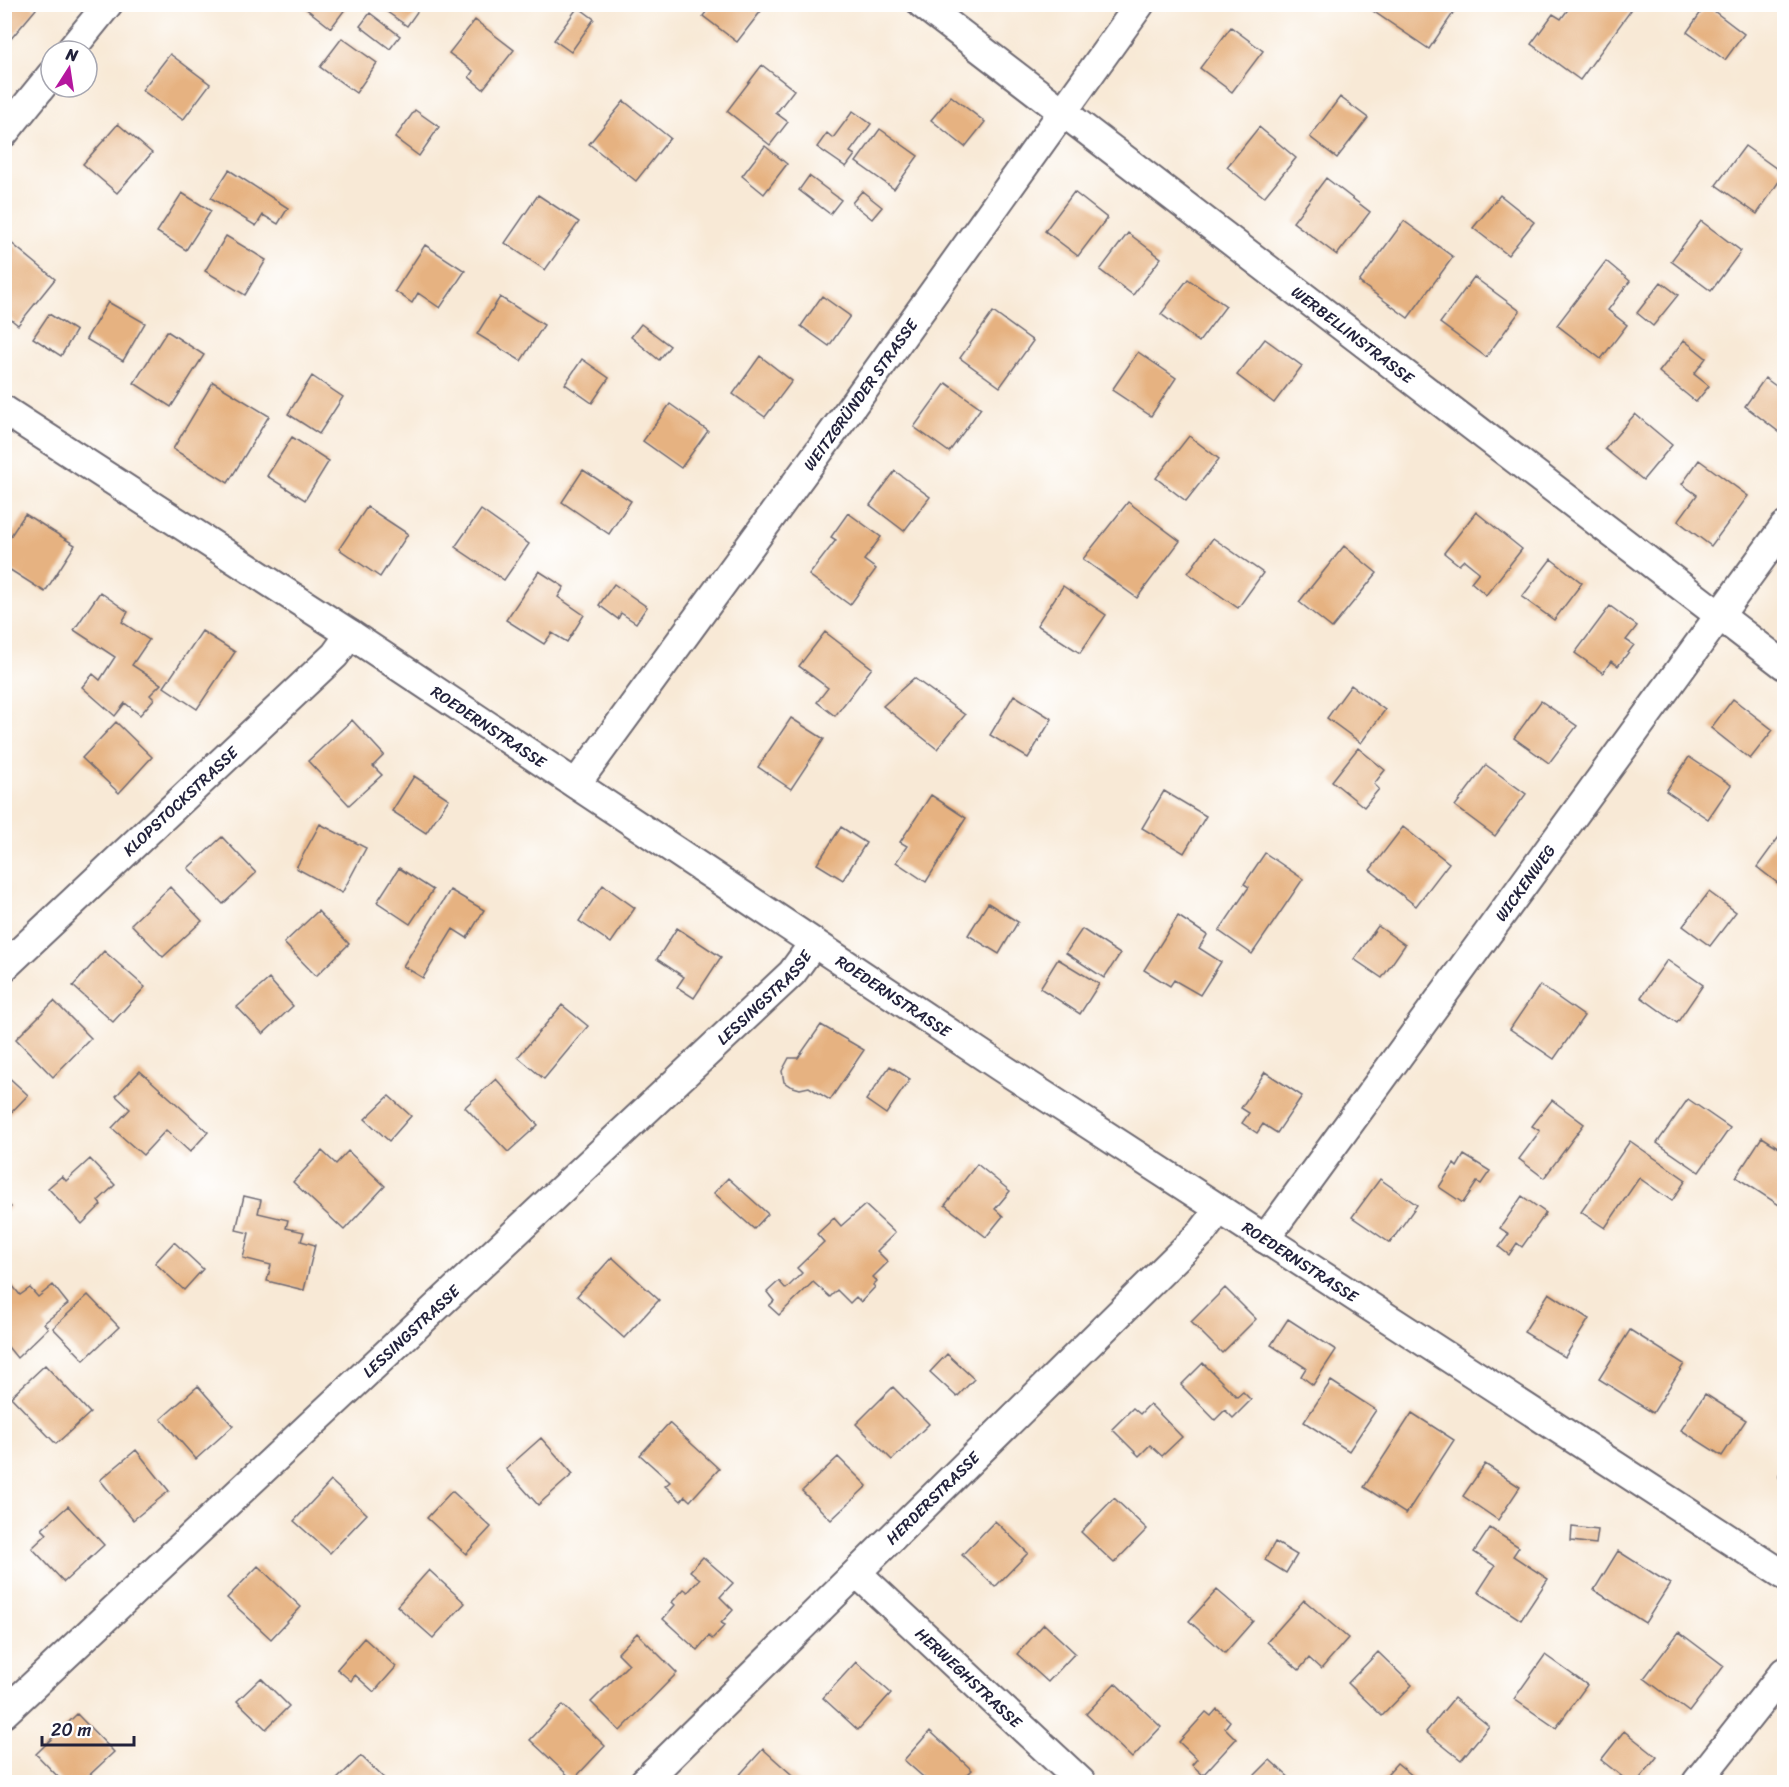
<svg xmlns="http://www.w3.org/2000/svg" width="1789" height="1787" viewBox="0 0 1789 1787" font-family="Sriracha,sans-serif">
	<style>
		.building { fill: #e6b281 }
		.lines { fill: none; stroke-linecap: round; stroke-linejoin: round }
		.minor-casing { stroke: #6d6871; stroke-width: 32 }
		.minor { stroke: #fff; stroke-width: 28 }
		.labels { text-anchor: middle; stroke-width: 6; stroke-linejoin: round; paint-order: stroke }
		.street-label { font-size: 16px; fill: #22223b; stroke: #fff }
	</style>
	<rect width="100%" height="100%" fill="#fff"/>
	<filter id="ink" filterUnits="userSpaceOnUse"><feTurbulence type="fractalNoise" baseFrequency=".0167" numOctaves="2"/><feDisplacementMap in="SourceGraphic" scale="12" xChannelSelector="R" yChannelSelector="G"/><feConvolveMatrix kernelMatrix="1 2 1 2 8 2 1 2 1" color-interpolation-filters="sRGB"/></filter>
	<filter id="wash" filterUnits="userSpaceOnUse"><feTurbulence type="fractalNoise" baseFrequency=".008" numOctaves="4" result="noise"/><feDisplacementMap in="SourceGraphic" scale="24" xChannelSelector="R" yChannelSelector="G"/><feGaussianBlur stdDeviation="1.35" result="paint"/><feColorMatrix in="noise" values="0 0 0 0 0 0 0 0 0 0 0 0 0 0 0 0 0 1.4 0 .05"/><feComposite in="paint" operator="in"/></filter>
	<g filter="url(#wash)">
		<rect width="100%" height="100%" fill="#f8e9d6"/>
		<g id="blocks">
			<path class="building" d="M4 4H31L36 9 4 47Z
				M300 4H349L331 28Z
				M376 4H413L419 9 407 26Z
				M712 4H753L761 11 737 42 703 16Z
				M1373 4H1450L1456 9 1429 49 1370 9Z
				M1572 4H1626L1632 9 1580 80 1531 44 1553 14 1561 19Z
				M1706 5 1744 34 1725 60 1687 32Z
				M578 7 594 19 571 52 554 40Z
				M370 13 400 36 390 49 360 26Z
				M475 20 514 50 483 89 469 77 473 71 449 53Z
				M1231 27 1263 51 1232 92 1200 68Z
				M342 38 377 63 356 93 320 67Z
				M170 54 210 84 183 120 142 90Z
				M762 65 794 90 776 113 788 122 770 145 727 111Z
				M951 96 985 122 965 147 931 120Z
				M1340 97 1368 118 1337 158 1310 137Z
				M624 101 670 138 636 181 589 144Z
				M415 110 439 127 419 156 395 138Z
				M853 111 871 124 850 152 855 155 846 167 817 147 827 133 833 138Z
				M118 124 152 153 117 193 83 164Z
				M1259 127 1296 158 1264 197 1227 167Z
				M880 129 918 156 894 189 856 162Z
				M765 146 787 164 764 194 742 176Z
				M1745 146 1784 174 1757 214 1716 185Z
				M229 170 288 208 278 224 263 215 256 226 211 198Z
				M809 176 841 200 830 214 799 190Z
				M1326 178 1370 212 1337 255 1293 222Z
				M862 191 882 207 872 219 852 203Z
				M1074 192 1107 218 1078 256 1045 231Z
				M182 193 211 211 186 250 157 232Z
				M538 195 579 222 545 270 505 243Z
				M1500 195 1534 222 1508 255 1473 228Z
				M1404 221 1453 257 1408 318 1359 282Z
				M1701 221 1741 251 1711 291 1671 261Z
				M1128 233 1161 258 1133 295 1100 270Z
				M226 236 266 260 245 295 205 271Z
				M4 237 55 279 18 325 4 314Z
				M425 245 465 271 440 308 418 293 412 303 395 291Z
				M1606 261 1630 281 1608 310 1627 325 1601 359 1557 325Z
				M1474 277 1520 311 1486 357 1440 323Z
				M1188 279 1226 306 1199 342 1161 314Z
				M1661 282 1678 295 1653 326 1637 313Z
				M822 296 850 316 829 346 801 326Z
				M500 297 544 325 521 361 477 334Z
				M108 302 145 323 123 361 86 339Z
				M993 312 1033 341 1000 387 960 358Z
				M49 314 76 331 61 356 33 338Z
				M641 324 670 346 659 360 631 337Z
				M167 331 204 355 171 407 134 383Z
				M1265 339 1302 366 1274 403 1237 375Z
				M1684 340 1706 358 1694 374 1709 386 1696 402 1659 372Z
				M1138 352 1176 378 1151 416 1112 390Z
				M760 356 792 381 765 417 733 394Z
				M582 359 609 378 592 403 565 384Z
				M312 376 343 397 319 434 288 414Z
				M1765 378 1784 392 1783 435 1745 406Z
				M213 382 269 416 228 483 173 449Z
				M946 383 981 408 949 452 914 427Z
				M670 404 708 431 681 468 643 441Z
				M1635 414 1672 445 1643 480 1605 449Z
				M1189 436 1219 459 1186 501 1156 478Z
				M292 437 329 461 305 500 267 476Z
				M1699 460 1748 496 1711 546 1678 521 1697 495 1682 484Z
				M583 470 631 501 609 534 562 502Z
				M895 471 930 497 904 531 870 505Z
				M4 490 11 494 4 503Z
				M1128 502 1180 541 1137 598 1083 559Z
				M367 507 408 534 380 577 339 549Z
				M481 510 529 544 504 580 455 547Z
				M1476 512 1522 549 1486 595 1471 582 1479 572 1464 560 1459 565 1444 553Z
				M848 513 881 537 864 560 876 569 850 605 809 575 836 540 831 537Z
				M25 514 75 545 45 592 4 566V546Z
				M1213 538 1263 573 1238 608 1188 573Z
				M1344 546 1377 573 1332 628 1299 602Z
				M1551 559 1582 583 1554 620 1522 597Z
				M539 571 564 587 558 597 584 615 567 642 552 633 544 644 506 620Z
				M614 584 647 607 636 623 621 613 618 619 599 605Z
				M1063 586 1106 615 1080 653 1037 625Z
				M100 592 128 612 122 622 149 640 132 665 161 684 150 695 154 699 140 715 125 703 115 716 82 687 93 674 100 680 115 657 74 630Z
				M1610 606 1637 626 1626 640 1634 645 1618 666 1611 661 1603 673 1575 653Z
				M202 631 235 652 197 709 164 687Z
				M825 632 872 668 835 716 817 702 828 688 799 666Z
				M914 678 965 715 937 749 883 706Z
				M1351 685 1385 710 1361 743 1327 718Z
				M1014 695 1052 719 1028 758 990 735Z
				M1733 699 1773 730 1750 759 1711 728Z
				M1541 701 1577 726 1549 763 1514 738Z
				M791 718 824 739 791 789 758 767Z
				M352 720 384 755 373 766 382 775 349 805 308 761Z
				M116 722 152 757 119 793 82 758Z
				M1358 748 1385 770 1374 784 1379 789 1364 807 1332 781Z
				M1689 757 1731 785 1708 819 1666 791Z
				M1486 765 1526 794 1495 836 1455 806Z
				M414 776 449 799 426 833 392 811Z
				M1164 791 1206 816 1184 853 1142 828Z
				M931 795 966 818 926 882 896 862 907 846 900 842Z
				M320 824 366 848 342 893 296 868Z
				M841 827 866 843 843 880 817 864Z
				M1403 827 1449 863 1416 906 1370 870Z
				M1784 830V888L1757 867Z
				M222 837 256 873 223 904 188 868Z
				M1265 853 1303 879 1252 954 1219 931 1249 887 1244 884Z
				M399 868 433 890 410 924 377 902Z
				M603 885 635 908 611 943 579 921Z
				M170 887 202 921 163 957 131 924Z
				M450 890 484 910 467 938 453 929 423 978 403 966Z
				M1709 892 1736 912 1710 946 1683 926Z
				M988 903 1018 922 999 954 968 935Z
				M318 911 349 944 316 976 284 943Z
				M1178 916 1207 935 1199 948 1221 962 1200 995 1174 980 1170 986 1144 970Z
				M1378 926 1405 945 1382 978 1354 959Z
				M677 928 721 957 694 998 677 987 684 977 657 959Z
				M1082 929 1120 954 1104 978 1066 953Z
				M104 951 145 987 113 1022 73 986Z
				M1058 959 1099 984 1080 1014 1040 988Z
				M1667 960 1703 985 1677 1023 1641 997Z
				M269 979 293 1006 263 1034 237 1007Z
				M1540 985 1584 1016 1554 1059 1510 1029Z
				M54 1001 91 1038 53 1077 16 1039Z
				M562 1005 588 1026 544 1079 518 1057Z
				M821 1025 864 1050 830 1100 809 1087 800 1089 790 1086 784 1082 782 1071 789 1058H798Z
				M890 1066 910 1079 886 1114 866 1100Z
				M140 1071 208 1132 190 1152 166 1130 143 1155 112 1128 130 1109 116 1096Z
				M1265 1072 1302 1096 1277 1133 1263 1124 1257 1133 1242 1123 1249 1113 1241 1108Z
				M4 1073 28 1095 4 1120Z
				M496 1079 538 1125 508 1152 465 1107Z
				M389 1096 411 1116 389 1141 365 1119Z
				M1688 1099 1730 1128 1699 1172 1657 1143Z
				M1552 1100 1584 1124 1544 1178 1519 1159 1540 1131 1532 1126Z
				M1762 1137 1784 1151V1196L1779 1205 1736 1177Z
				M1630 1141 1686 1180 1672 1201 1639 1178 1605 1228 1581 1212Z
				M322 1151 336 1164 348 1151 385 1186 344 1230 293 1182Z
				M1464 1155 1490 1171 1481 1184 1477 1182 1463 1203 1439 1187 1454 1164 1457 1167Z
				M90 1159 115 1185 98 1201 101 1205 82 1224 48 1188 62 1176 66 1181Z
				M977 1164 1010 1191 995 1209 1003 1216 986 1237 945 1205Z
				M728 1178 768 1214 754 1229 714 1193Z
				M1380 1179 1417 1205 1390 1243 1352 1217Z
				M244 1196 261 1200 258 1213 288 1220 286 1228 304 1232 301 1241 315 1245 304 1290 267 1281 271 1265 243 1258 249 1233 236 1230Z
				M1522 1196 1546 1213 1522 1247 1517 1243 1509 1255 1499 1247 1509 1234 1500 1228Z
				M4 1200 11 1207 4 1214Z
				M865 1205 895 1233 877 1251 888 1262 873 1277 877 1281 873 1285 875 1287 861 1302 856 1297 850 1303 837 1290 830 1297 813 1282 779 1315 769 1306 774 1301 767 1292 779 1281 786 1289 802 1273 797 1268 824 1242 817 1234 834 1218 841 1226Z
				M174 1242 203 1269 184 1290 155 1263Z
				M612 1257 659 1300 624 1338 577 1296Z
				M12 1285 20 1295 30 1288 38 1297 53 1285 68 1304 44 1323 48 1328 17 1358 4 1342V1290Z
				M1225 1288 1256 1319 1222 1353 1191 1322Z
				M1549 1293 1589 1319 1565 1357 1524 1332Z
				M88 1295 119 1327 84 1360 53 1328Z
				M1288 1319 1336 1350 1313 1385 1301 1376 1306 1368 1271 1345Z
				M1630 1330 1684 1364 1653 1413 1599 1379Z
				M947 1354 974 1379 957 1397 930 1372Z
				M1203 1363 1237 1397 1243 1392 1251 1400 1233 1418 1225 1410 1215 1420 1181 1385Z
				M45 1365 90 1413 56 1444 11 1397Z
				M1331 1381 1376 1410 1349 1451 1304 1422Z
				M198 1386 233 1426 196 1459 161 1419Z
				M893 1387 929 1424 892 1460 856 1424Z
				M1705 1394 1746 1420 1722 1456 1681 1430Z
				M1150 1404 1182 1437 1162 1456 1150 1445 1139 1456 1112 1429 1133 1408 1140 1414Z
				M1412 1413 1454 1440 1406 1514 1364 1487Z
				M669 1423 719 1469 690 1501 685 1496 681 1501 665 1486 670 1482 640 1455Z
				M541 1438 573 1474 538 1505 506 1469Z
				M136 1450 169 1491 133 1520 100 1480Z
				M838 1457 867 1486 831 1520 802 1491Z
				M1485 1464 1520 1487 1498 1520 1463 1496Z
				M1784 1467V1481L1778 1477Z
				M331 1481 367 1514 330 1553 294 1521Z
				M452 1491 491 1527 466 1554 427 1518Z
				M1114 1498 1147 1529 1114 1563 1081 1532Z
				M68 1506 104 1545 64 1582 32 1548 47 1534 42 1529Z
				M995 1521 1028 1553 995 1587 962 1555Z
				M1572 1527 1598 1530 1596 1544 1571 1541Z
				M1490 1528 1519 1547 1513 1556 1548 1579 1521 1620 1478 1592 1495 1566 1474 1552Z
				M1275 1542 1297 1555 1286 1573 1265 1560Z
				M1618 1551 1670 1584 1645 1623 1594 1590Z
				M703 1557 733 1583 720 1597 733 1610 721 1623 725 1625 712 1639 709 1636 697 1650 663 1619 675 1605 672 1602 684 1589 688 1592 700 1579 690 1571Z
				M258 1566 301 1607 271 1639 227 1598Z
				M429 1570 465 1603 433 1638 397 1606Z
				M1217 1590 1253 1621 1225 1653 1189 1621Z
				M1304 1600 1348 1638 1321 1669 1309 1658 1299 1670 1267 1642Z
				M1044 1624 1075 1653 1048 1682 1017 1654Z
				M1679 1632 1724 1666 1689 1712 1644 1678Z
				M637 1633 677 1673 620 1731 591 1702 629 1664 618 1653Z
				M364 1638 396 1667 374 1692 355 1675 351 1681 337 1669Z
				M1378 1652 1412 1685 1382 1716 1348 1683Z
				M1545 1655 1587 1685 1556 1728 1514 1699Z
				M856 1662 891 1693 858 1730 823 1698Z
				M261 1678 289 1706 266 1729 237 1701Z
				M1115 1683 1161 1727 1132 1758 1086 1714Z
				M1454 1698 1489 1726 1461 1760 1426 1732Z
				M563 1705 605 1746 573 1780 530 1740Z
				M1217 1709 1230 1721 1225 1728 1236 1739 1203 1775 1192 1765 1197 1759 1179 1742 1206 1712 1211 1716Z
				M77 1714 114 1752 82 1782H63L36 1754Z
				M930 1731 972 1770 960 1782H929L904 1760Z
				M1624 1731 1657 1757 1637 1782H1629L1601 1760Z
				M763 1749 800 1782H733Z
				M361 1756 388 1782H334Z
				M1270 1760 1294 1782H1248Z
				M1397 1763 1420 1782H1380Z"/>
		</g>
	</g>
	<g filter="url(#ink)">
		<use href="#blocks" fill-opacity="0" stroke="#6d6871" stroke-width="1.5"/>
		<g class="lines">
			<defs>
				<g id="minor">
					<path id="s1" d="M922 4 1784 665"/>
					<path d="M70 51 108 4"/>
					<path d="M4 133 51 75"/>
					<path id="s2" d="M4 410 350 634 1002 1068 1784 1575"/>
					<path id="s3" d="M576 784 850 409 1140 4"/>
					<path id="s4" d="M4 967 335 655 350 634"/>
					<path id="s5" d="M1265 1239 1784 527"/>
					<path id="s6" d="M857 1573 1081 1782"/>
					<path id="s7" d="M4 1713 792 973 813 944"/>
					<path id="s8" d="M644 1782 1202 1232 1219 1210"/>
					<path d="M1697 1782 1784 1672"/>
				</g>
			</defs>
			<use href="#minor" class="minor-casing"/>
			<use href="#minor" class="minor"/>
		</g>
	</g>
	<g class="labels">
		<g class="street-label">
			<text dy="6" stroke="none"><textPath href="#s1" startOffset="543">WERBELLINSTRASSE</textPath></text>
			<text dy="6" stroke="none"><textPath href="#s3" startOffset="482">WEITZGRÜNDER STRASSE</textPath></text>
			<text dy="6" stroke="none"><textPath href="#s2" startOffset="579">ROEDERNSTRASSE</textPath></text>
			<text dy="6" stroke="none"><textPath href="#s4" startOffset="242">KLOPSTOCKSTRASSE</textPath></text>
			<text dy="6" stroke="none"><textPath href="#s5" startOffset="441">WICKENWEG</textPath></text>
			<text dy="6" stroke="none"><textPath href="#s7" startOffset="1044">LESSINGSTRASSE</textPath></text>
			<text dy="6" stroke="none"><textPath href="#s2" startOffset="1065">ROEDERNSTRASSE</textPath></text>
			<text dy="6" stroke="none"><textPath href="#s2" startOffset="1551">ROEDERNSTRASSE</textPath></text>
			<text dy="6" stroke="none"><textPath href="#s7" startOffset="558">LESSINGSTRASSE</textPath></text>
			<text dy="6" stroke="none"><textPath href="#s8" startOffset="405">HERDERSTRASSE</textPath></text>
			<text dy="6" stroke="none"><textPath href="#s6" startOffset="153">HERWEGHSTRASSE</textPath></text>
		</g>
	</g>
	<rect width="1789" height="1787" fill="none" stroke="#fff" stroke-width="24"/>
	<g transform="translate(69 69) rotate(12)"><circle r="28" fill="#ffffff" stroke="#a7a7b1" stroke-width="1.5"/>
	<path d="M0-4.5L10 22L0 15L-10 22Z" fill="#b5179e"/>
	<text y="-9" font-size="16" font-weight="bold" text-anchor="middle" fill="#22223b">N</text>
	</g>
	<path d="M42 1736v9h92v-9" fill="none" stroke="#22223b" stroke-width="3"/>
	<text x="51" y="1736" font-size="18" fill="#22223b" stroke="#ffffff" stroke-width="4.5" paint-order="stroke">20 m</text>
</svg>
